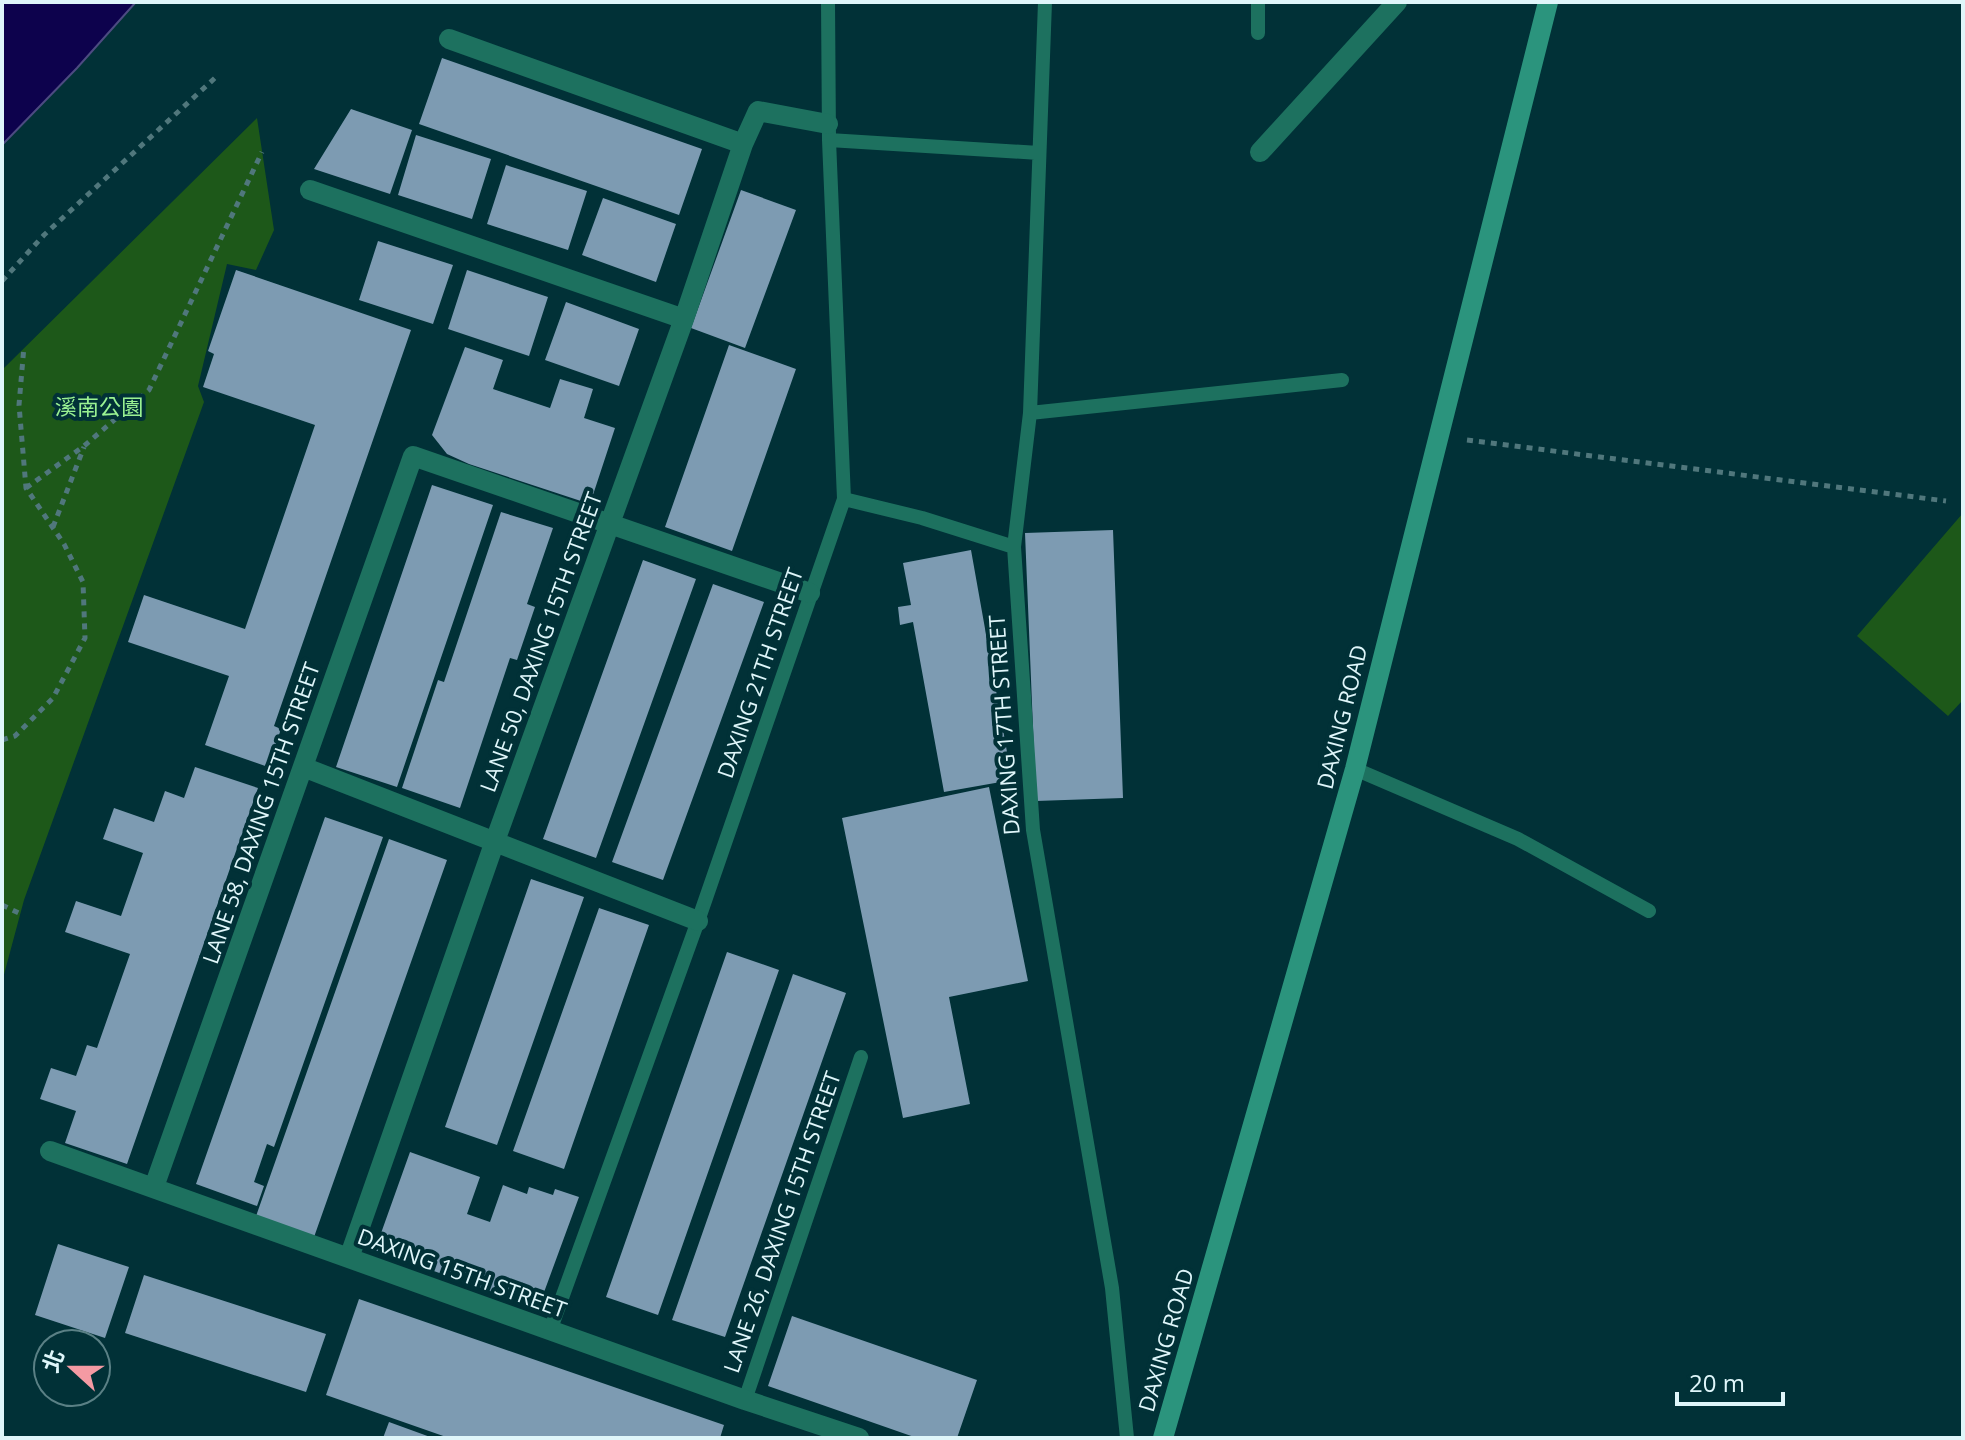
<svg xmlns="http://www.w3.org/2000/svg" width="1965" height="1440" viewBox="0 0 1965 1440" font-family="'Open Sans','Noto Sans TC',sans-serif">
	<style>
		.green { fill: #1d5819 }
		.water { fill: #0d024d; stroke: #4c4b81; stroke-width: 2 }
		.building { fill: #7d9bb2 }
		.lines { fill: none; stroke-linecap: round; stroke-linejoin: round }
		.path { stroke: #50777c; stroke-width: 5; stroke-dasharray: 6 6; stroke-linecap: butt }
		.service { stroke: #1d715f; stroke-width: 14 }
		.minor { stroke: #1d715f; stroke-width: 20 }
		.secondary { stroke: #2b947d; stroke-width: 20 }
		.labels { text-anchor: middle; stroke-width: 8; stroke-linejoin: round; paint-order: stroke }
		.park-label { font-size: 22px; fill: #9af292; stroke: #013137 }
		.street-label { font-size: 22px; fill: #dff6fa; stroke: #013137 }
	</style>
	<rect width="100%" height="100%" fill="#013137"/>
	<path class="green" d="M257 118 274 230 256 270 227 264 198 386 204 402 24 900 2 982V370Z
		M1963 513V700L1948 716 1857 636Z"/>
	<path class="water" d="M2 2H136L77 68 2 145Z"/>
	<path class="building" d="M442 58 702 149 679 215 419 124Z
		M351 109 412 130 390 194 314 169Z
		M416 135 491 159 472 219 398 195Z
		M506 165 587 191 568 250 487 224Z
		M741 190 796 210 745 348 691 328Z
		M603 198 676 224 656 282 582 255Z
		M378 241 453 265 433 324 359 300Z
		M236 270 411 330 274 726 281 729 268 767 205 745 229 676 128 642 144 595 245 629 315 425 203 387 214 354 208 351Z
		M467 270 548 297 529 356 448 329Z
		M566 302 639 329 619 386 545 360Z
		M729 345 796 369 732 551 665 527Z
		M465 347 503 360 493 389 550 408 560 379 593 389 584 418 615 428 590 504 469 464 447 454 432 435Z
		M432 485 493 505 397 787 336 767Z
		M501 512 553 528 527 604 535 607 517 660 510 658 460 808 402 788 438 680 444 682Z
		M1113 530 1123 798 1036 801 1025 533Z
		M971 550 1012 780 944 792 913 622 900 625 898 607 911 605 903 563Z
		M643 560 696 579 596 858 543 839Z
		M713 584 764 602 663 880 612 862Z
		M195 767 258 788 127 1164 65 1143 76 1111 40 1099 51 1068 76 1076 87 1045 97 1048 130 954 65 932 76 901 121 916 143 853 103 839 114 808 154 822 165 791 184 798Z
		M989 787 1028 981 949 997 970 1104 903 1118 842 818Z
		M325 817 383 837 274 1147 267 1144 254 1182 264 1186 257 1206 196 1184Z
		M389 839 447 860 313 1240 255 1219Z
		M531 879 584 897 497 1145 445 1127Z
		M599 908 649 925 564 1169 513 1151Z
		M727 952 779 970 658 1315 606 1297Z
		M793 974 846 993 725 1337 672 1320Z
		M410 1152 480 1177 467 1214 490 1222 503 1185 527 1194 529 1187 553 1195 555 1189 579 1197 543 1295 520 1287 515 1300 375 1250Z
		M58 1244 129 1267 105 1338 35 1315Z
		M144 1275 326 1334 306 1392 125 1333Z
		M359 1299 724 1425 720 1438H449L326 1395Z
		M792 1316 977 1380 957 1438H917L768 1386Z
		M389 1422 433 1438H383Z"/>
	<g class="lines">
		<path class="path" d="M2 281 44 235 216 77
			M1467 440 1946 501
			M26 488 84 446 149 390 262 152
			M53 527 84 447
			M2 740 15 736 53 698 85 638 83 582 64 544 26 488 19 405 24 346
			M2 905 21 914"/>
		<path class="service" d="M1045 2 1030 413 1014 547 1033 830 1112 1288 1127 1438
			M1258 33V2
			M829 140 1039 153
			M1030 413 1342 380
			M844 499 922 518 1014 547
			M1355 769 1518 839 1649 911
			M550 1331 698 921 844 499 829 140 828 2
			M745 1400 861 1057"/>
		<path class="minor" d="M449 39 743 144
			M1260 152 1397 2
			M310 190 684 319
			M303 767 698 921
			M50 1151 745 1400 859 1438
			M154 1187 413 456 810 593
			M349 1258 495 841 684 319 743 144 758 111 828 124"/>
		<path class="secondary" d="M1163 1438 1355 769 1548 2"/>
	</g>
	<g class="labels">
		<g class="park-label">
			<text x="99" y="415">溪南公園</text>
		</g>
		<g class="street-label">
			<text transform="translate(541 642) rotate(-70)" y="8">LANE 50, DAXING 15TH STREET</text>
			<text transform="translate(760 673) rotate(-71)" y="8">DAXING 21TH STREET</text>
			<text transform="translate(1342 717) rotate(-76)" y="8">DAXING ROAD</text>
			<text transform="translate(1004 725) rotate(-94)" y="8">DAXING 17TH STREET</text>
			<text transform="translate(261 813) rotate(-71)" y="8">LANE 58, DAXING 15TH STREET</text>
			<text transform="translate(782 1222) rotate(-71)" y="8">LANE 26, DAXING 15TH STREET</text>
			<text transform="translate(462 1273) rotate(20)" y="8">DAXING 15TH STREET</text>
			<text transform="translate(1166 1340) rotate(-74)" y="8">DAXING ROAD</text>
		</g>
	</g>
	<rect width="1965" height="1440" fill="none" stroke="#dff6fa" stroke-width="8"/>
	<g transform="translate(72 1368) rotate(291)"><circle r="38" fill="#013137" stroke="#5a8085" stroke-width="2"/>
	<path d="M0-6L14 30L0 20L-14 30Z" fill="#f49aa3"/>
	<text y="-12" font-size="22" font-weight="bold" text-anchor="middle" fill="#dff6fa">北</text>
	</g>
	<path d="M1677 1392v12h106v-12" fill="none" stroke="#dff6fa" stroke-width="4"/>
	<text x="1689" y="1392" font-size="24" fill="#dff6fa" stroke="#013137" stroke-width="6" paint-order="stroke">20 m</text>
</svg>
